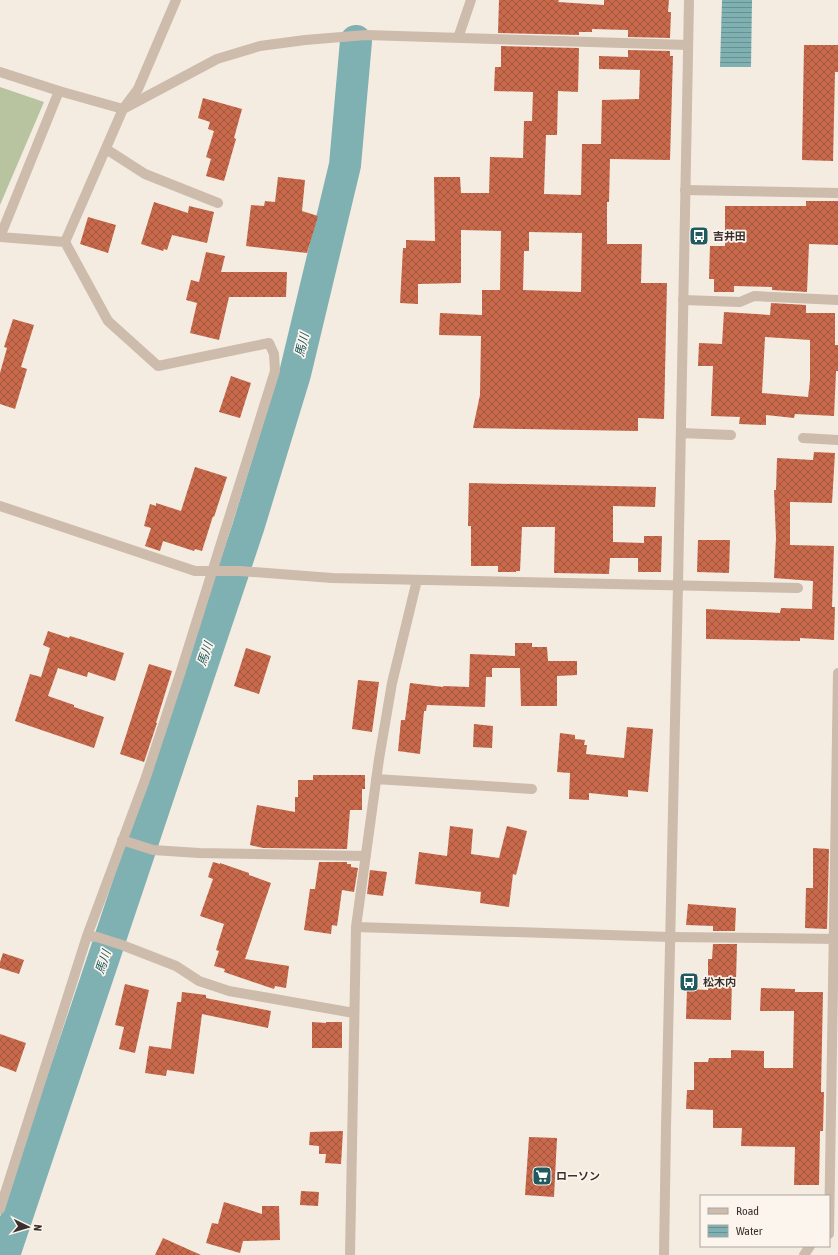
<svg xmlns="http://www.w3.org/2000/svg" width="838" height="1255" viewBox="0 0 838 1255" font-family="'Asap Condensed','Noto Sans JP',sans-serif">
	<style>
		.grass { fill: #b8c4a0 }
		.water { fill: url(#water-rules) }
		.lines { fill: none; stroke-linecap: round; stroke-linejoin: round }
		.river { stroke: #7fb0b2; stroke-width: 32 }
		.building { fill: url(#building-cross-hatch); fill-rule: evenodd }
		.minor { stroke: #cdbbac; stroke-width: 10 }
		.tertiary { stroke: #cdbbac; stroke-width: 10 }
		.labels { text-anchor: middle; stroke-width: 3.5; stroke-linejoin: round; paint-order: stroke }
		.poi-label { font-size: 11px; font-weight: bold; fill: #3b302b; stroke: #fbf5ee; text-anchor: start }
		.water-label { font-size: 12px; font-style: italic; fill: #1f5a5e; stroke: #fbf5ee }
	</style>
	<defs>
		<pattern id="water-rules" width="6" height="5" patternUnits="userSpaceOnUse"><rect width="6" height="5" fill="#7fb0b2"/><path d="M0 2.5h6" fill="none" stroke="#699091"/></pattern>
		<pattern id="building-cross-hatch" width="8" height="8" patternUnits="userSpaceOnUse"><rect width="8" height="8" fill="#c8694b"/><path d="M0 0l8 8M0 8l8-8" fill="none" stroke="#a4573f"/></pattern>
	</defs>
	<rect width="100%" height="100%" fill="#f4ebe1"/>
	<path class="grass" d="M0 87 44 102 0 205Z"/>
	<path class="water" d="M722 0H752L751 67H720Z"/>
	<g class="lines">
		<path class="river" d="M4 1255 248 528 295 374 345 165 356 41"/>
	</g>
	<path class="building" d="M499 0H559L558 2 604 5V0H669L668 12H671L670 38 628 37V30L592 29V32H579V35L498 33Z
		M804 45H838V72H835L833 161 802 160Z
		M501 46 579 48 578 92 558 91 557 135H546L544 194 581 195 582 144H601L602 100 639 99 640 70 599 69V56L628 57V50L670 51V56H673L670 160 610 159 609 202H607V244H642L641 283H667L664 419 638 418V431L473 428 480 395 481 336 439 335 440 313 482 315V290H500L501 231 461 230V283L418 284V304L400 303 403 248H406V240L435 241 434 177H460L461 193H489L490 157 523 158 524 121H532L533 92 494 91 495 67H501ZM529 232 582 233 581 292 523 290 524 251H529Z
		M203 98 242 109 234 138 236 139 224 181 206 176 211 159 206 157 214 131 208 129 210 122 198 118Z
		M278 177 305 180 302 211 318 216 307 253 246 246 251 205 264 206 265 201 275 202Z
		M806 201H838V245L809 244 807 292 772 290V287L734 286V292H714V279H709L710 246H725V206H806Z
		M154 202 188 213 189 206 214 212 207 243 172 235 167 250 164 249 163 251 141 244Z
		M88 217 116 225 108 253 80 244Z
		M206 252 225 256 221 272H287L286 297H229L219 340 190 333 197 303 186 300 191 280 199 282Z
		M771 303 806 305V313H835V345H838V371H836L834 416 795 414 794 418 766 415V425L739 424 740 417 711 416 713 366H698L699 343 722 344 724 312 770 315ZM765 337 810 340V380L808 397 762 393Z
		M13 319 34 325 21 367 27 369 15 409 0 404V373L7 348 4 347Z
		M231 376 251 383 240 418 219 412Z
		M814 452 835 453 832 503 790 502V545L834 546 832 607H835L834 640 800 638V641L706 639V609L780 613 781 608 812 609 813 581 774 578 776 538 774 490H776L777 458 813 460Z
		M195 467 227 477 214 517 213 516 202 551 195 549 194 551 163 541 160 551 145 546 151 528 144 526 150 504 156 506V503L181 511Z
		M469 483 656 487 655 507 613 506V542L644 543V536H662L661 572H638V558H610L609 574 554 573 555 527H522L520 571H516V572H498V566H471V526H468Z
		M698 540H730L729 573 697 572Z
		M48 631 69 638 70 636 124 653 115 681 88 672 87 677 58 668 48 696 74 705V707L104 717 94 748 15 721 30 674 41 677 50 648 43 645Z
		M515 643H532V647H547L548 661H577V675L557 676V706H521L520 668H492V677H486L485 707 427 705 426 711H424L420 754 398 751 401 720H405L410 683 443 687V686L469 687 470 654 515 656Z
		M246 648 271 656 259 694 234 686Z
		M149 664 172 671 156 723H157L144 762 120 754Z
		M358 680 379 682 372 732 352 729Z
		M474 724 493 726 492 748 473 747Z
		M627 727 653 729 648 792 628 790V797L589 793V800L569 799 570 773 557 772 560 733 575 735V739L585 740 584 745H587L586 754 624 758Z
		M313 775H365V789H362V810H350L347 849 263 848 250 845 257 805 295 812V797H298V780H313Z
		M450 826 473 829 471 854 499 858 507 826 527 831 516 875 513 874 509 907 480 903 481 892 415 884 419 852 447 856Z
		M813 848 829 849 827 929 805 928 806 888H813Z
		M213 862 220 864V863L249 873V875L271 883 245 959 289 966 286 988 275 986 274 989 224 972 225 969 214 966 219 951 216 950 224 924 200 916 213 879 208 877Z
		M319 862H347V864H351V867L358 868 354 892 342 890 337 926 332 925 331 934 304 930 310 889H315Z
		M370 870 387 872 383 896 367 894Z
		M688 904 736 908 735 931H713V926L686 925Z
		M713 944H737L736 980H732L731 1020 686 1019 687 989 708 990V959H712Z
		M3 953 24 960 19 974 0 968V962Z
		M125 984 149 990 135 1053 119 1049 124 1027 115 1025Z
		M761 988 795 989V992H823L821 1092H824L823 1131H820L819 1185H794L795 1147 741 1146 742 1128H713V1110L686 1109 687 1090H694V1062H708L709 1058H731V1050L764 1051V1068H793L794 1011H760Z
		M182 992 206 995V998L271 1011 268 1028 202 1014 194 1074 167 1070 166 1076 145 1073 149 1046 171 1049 177 1002H181Z
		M312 1022 326 1023V1022H342V1048H312Z
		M0 1034 26 1043 16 1072 0 1066Z
		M343 1131 341 1164 325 1163 326 1154H319V1146L309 1145 310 1132Z
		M529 1137 557 1138 554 1197 525 1195Z
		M301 1191 319 1192 318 1206 300 1205Z
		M224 1202 262 1214V1206H279L280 1240 243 1241 240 1253 206 1243 212 1223 218 1224Z
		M163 1238 201 1255H155Z"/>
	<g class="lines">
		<path class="minor" d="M458 38 471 0
			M0 72 59 91 123 109 138 89 176 0
			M106 149 145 174 218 203
			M685 190 838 193
			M0 237 59 91
			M0 237 65 242
			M683 300 740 302 754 296 838 300
			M681 433 731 435
			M803 438 838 440
			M0 506 195 571H240L332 578 798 588
			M376 779 532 789
			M122 840 153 850 199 853 366 856
			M356 927 670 937 838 939
			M87 936 97 937 122 945 176 966 199 981 229 991 354 1013
			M0 1209 87 936 145 780 181 671 275 371 274 354 269 343 158 366 108 321 65 242 123 109 217 59 260 46 305 40 366 35 688 45
			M829 1234 838 673
			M350 1255 356 927 379 759 392 683 417 580
			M804 1255 810 1246"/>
		<path class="tertiary" d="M664 1255 666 1128 678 585 689 0"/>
	</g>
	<defs>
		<symbol id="bus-square" viewBox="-11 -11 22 22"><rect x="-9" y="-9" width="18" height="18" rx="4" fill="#1f5a5e" stroke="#fbf5ee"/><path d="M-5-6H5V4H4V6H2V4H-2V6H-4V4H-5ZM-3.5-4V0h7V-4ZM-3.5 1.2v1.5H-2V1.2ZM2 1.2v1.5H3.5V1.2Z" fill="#fff"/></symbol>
		<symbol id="supermarket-square" viewBox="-11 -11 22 22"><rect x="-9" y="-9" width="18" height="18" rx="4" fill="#1f5a5e" stroke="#fbf5ee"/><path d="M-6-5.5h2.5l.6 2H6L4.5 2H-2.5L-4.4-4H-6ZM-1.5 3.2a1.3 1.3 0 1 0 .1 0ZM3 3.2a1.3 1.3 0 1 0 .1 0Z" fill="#fff"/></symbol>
	</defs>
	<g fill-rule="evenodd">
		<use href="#bus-square" x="688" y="225" width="22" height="22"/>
		<use href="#bus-square" x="678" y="971" width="22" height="22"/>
		<use href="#supermarket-square" x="531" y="1165" width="22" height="22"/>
	</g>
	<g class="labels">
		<g class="poi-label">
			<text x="713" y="240">吉井田</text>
			<text x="703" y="986">松木内</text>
			<text x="556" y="1180">ローソン</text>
		</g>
		<g class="water-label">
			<text transform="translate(302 345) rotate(-77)" y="4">馬川</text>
			<text transform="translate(205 654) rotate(-71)" y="4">馬川</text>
			<text transform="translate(103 962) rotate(-71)" y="4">馬川</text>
		</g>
	</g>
	<rect x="700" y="1195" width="130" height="52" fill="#fbf5ee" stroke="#aea6a0"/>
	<rect x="708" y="1208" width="20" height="6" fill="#cdbbac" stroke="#aea6a0"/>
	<text x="736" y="1215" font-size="12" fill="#3b302b">Road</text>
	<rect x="708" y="1225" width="20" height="12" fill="url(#water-rules)" stroke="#aea6a0"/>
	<text x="736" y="1235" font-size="12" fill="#3b302b">Water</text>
	<g transform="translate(28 1227) rotate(95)" stroke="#fbf5ee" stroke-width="3" paint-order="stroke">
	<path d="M0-3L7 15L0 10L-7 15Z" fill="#3b302b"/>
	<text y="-6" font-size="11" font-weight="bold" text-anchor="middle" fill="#3b302b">N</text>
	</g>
</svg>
